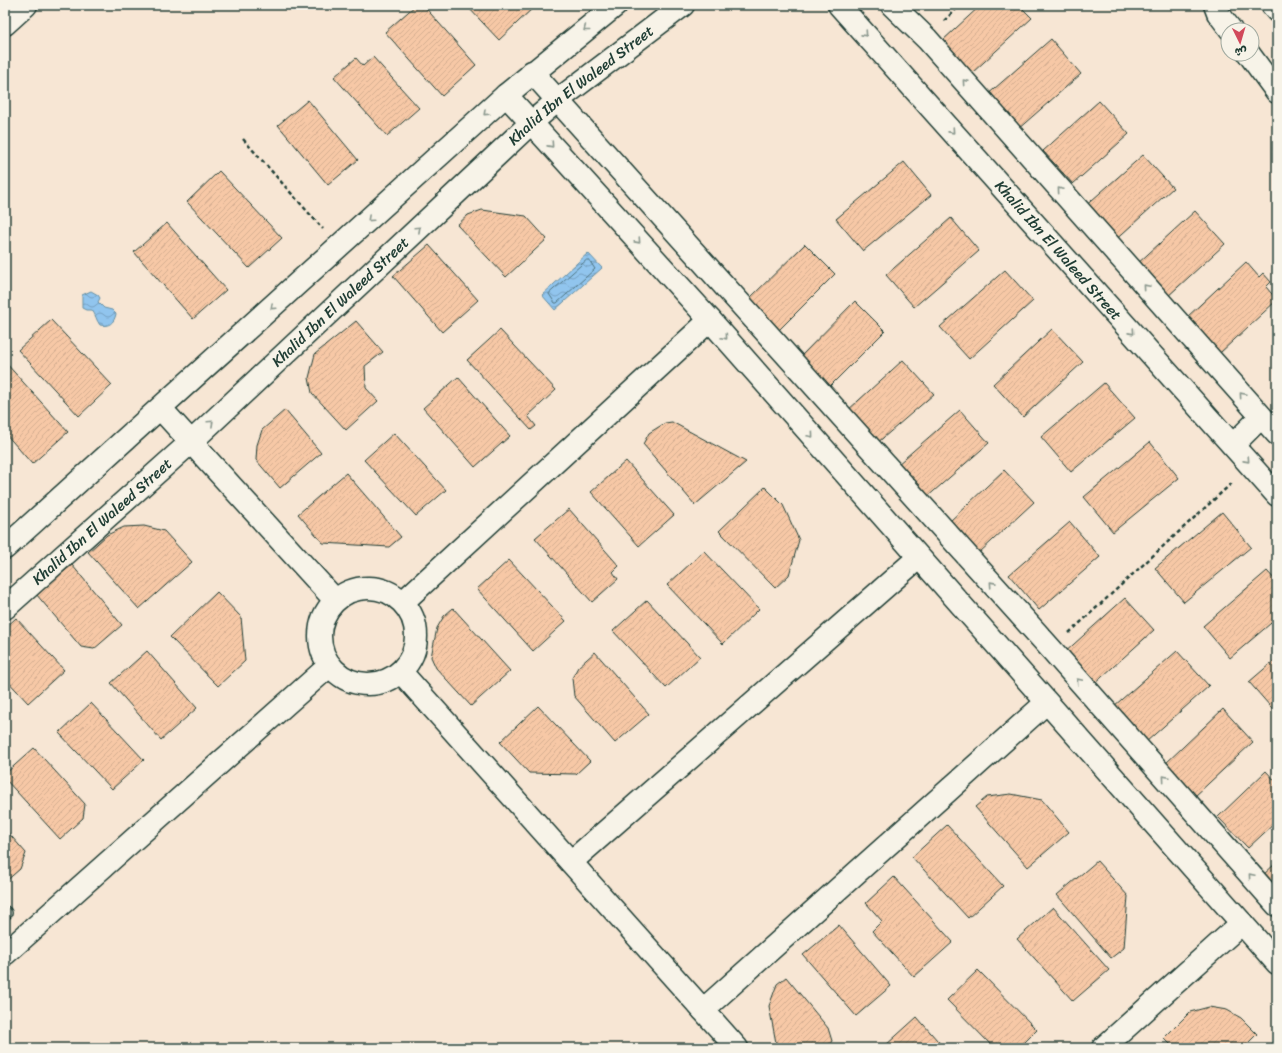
<svg xmlns="http://www.w3.org/2000/svg" width="1282" height="1053" viewBox="0 0 1282 1053" font-family="Sriracha,'Playpen Sans Arabic',sans-serif">
	<style>
		.water { fill: url(#water-waves); stroke: #638fa4 }
		.lines { fill: none; stroke-linecap: round; stroke-linejoin: round }
		.shore { stroke: #4d737e; stroke-width: 1 }
		.building { fill: url(#building-hatch); stroke: #1f3d34 }
		.service-casing { stroke: #1f3d34; stroke-width: 14 }
		.minor-casing { stroke: #1f3d34; stroke-width: 25 }
		.tertiary-casing { stroke: #1f3d34; stroke-width: 25 }
		.trunk-casing { stroke: #1f3d34; stroke-width: 25 }
		.path { stroke: #1f3d34; stroke-width: 2.5; stroke-dasharray: 4 3; stroke-linecap: butt }
		.service { stroke: #f7f3e8; stroke-width: 11 }
		.minor { stroke: #f7f3e8; stroke-width: 22 }
		.tertiary { stroke: #f7f3e8; stroke-width: 22 }
		.trunk { stroke: #f7f3e8; stroke-width: 22 }
		.oneway { stroke: #8b988e }
		.labels { text-anchor: middle; stroke-width: 3; stroke-linejoin: round; paint-order: stroke }
		.street-label { font-size: 15px; fill: #1f3d34; stroke: #f7f3e8 }
	</style>
	<defs>
		<pattern id="water-waves" width="16" height="10" patternUnits="userSpaceOnUse"><rect width="16" height="10" fill="#91c5ee"/><path d="M0 5q4-4 8 0t8 0" fill="none" stroke="#76a1c2"/></pattern>
		<pattern id="building-hatch" width="6" height="6" patternUnits="userSpaceOnUse"><rect width="6" height="6" fill="#f7c8a6"/><path d="M-1 1l2-2M0 6l6-6M5 7l2-2" fill="none" stroke="#d3ad90"/></pattern>
	</defs>
	<rect width="100%" height="100%" fill="#f7e6d4"/>
	<filter id="ink" filterUnits="userSpaceOnUse"><feTurbulence type="fractalNoise" baseFrequency=".025" numOctaves="2"/><feDisplacementMap in="SourceGraphic" scale="8" xChannelSelector="R" yChannelSelector="G"/><feConvolveMatrix kernelMatrix="1 2 1 2 8 2 1 2 1" color-interpolation-filters="sRGB"/></filter>
	<g filter="url(#ink)">
		<path class="water" d="M588 253 602 268 555 310 542 295Z
			M91 291 98 295 100 298 98 302 104 308 112 310 116 314C114 323 109 327 100 325 96 320 96 315 92 310H86L82 308V295Z"/>
		<g class="lines">
			<path class="shore" d="M587 260H589L595 269 557 303H555L549 294Z"/>
		</g>
		<path class="building" d="M416 5H423L476 65 442 96 385 32Z
			M466 5H532L534 7 499 40Z
			M981 5H1019L1032 18 972 73 942 41Z
			M1051 39 1081 74 1017 130 986 96Z
			M373 57 419 108 387 136 334 77 356 58 363 66Z
			M308 100 358 160 328 185 278 125Z
			M1099 101 1129 134 1073 184 1043 151Z
			M1143 155 1173 188 1112 243 1083 208Z
			M904 162 931 195 863 251 836 219Z
			M219 171 282 238 249 268 187 202Z
			M482 210 526 216 547 239 506 277 457 225 468 215Z
			M1195 211 1225 244 1166 298 1136 265Z
			M951 218 979 251 914 307 886 275Z
			M167 223 226 290 193 319 134 252Z
			M805 244 835 274 779 330 749 299Z
			M429 245 478 300 442 332 393 276Z
			M1246 262 1259 277 1263 273 1271 282 1266 287 1277 300 1220 353 1215 348 1209 354 1186 318Z
			M1005 270 1033 301 969 359 940 327Z
			M855 301 885 331 829 387 800 357Z
			M51 320 112 385 79 416 18 350Z
			M356 321 383 352 365 366 366 388 378 401 346 430 312 393 309 378 315 354Z
			M1052 329 1083 362 1023 417 993 384Z
			M500 330 556 390 528 416 536 426 531 430 467 360Z
			M903 360 934 394 876 444 847 411Z
			M5 362 68 432 32 464 5 433Z
			M458 377 510 436 475 467 423 408Z
			M1104 383 1135 418 1071 472 1041 437Z
			M285 410 321 453 280 488 256 460 257 445 262 430Z
			M960 410 989 443 926 498 897 465Z
			M672 422 746 462 695 505 643 444 649 433 665 423Z
			M394 433 446 490 416 516 364 460Z
			M1150 442 1179 478 1113 532 1084 497Z
			M626 461 674 515 639 546 591 492Z
			M1004 470 1034 502 979 553 949 522Z
			M346 473 401 537 389 547 323 543 298 514Z
			M765 487 783 505 799 540 789 575 775 588 719 531Z
			M569 509 619 566 613 572 618 579 592 602 535 538Z
			M1222 512 1251 547 1184 602 1155 568Z
			M1070 522 1100 557 1039 610 1009 575Z
			M144 526 164 531 192 562 139 609 88 552 107 535 124 527Z
			M704 551 759 609 723 644 667 585Z
			M509 560 566 621 533 651 477 589Z
			M72 565 122 625 94 649 81 647 36 594Z
			M1267 571 1277 582V618L1230 658 1203 626Z
			M217 592 241 617 245 661 218 686 170 637Z
			M1125 598 1154 630 1092 686 1063 654Z
			M647 600 700 657 666 688 613 631Z
			M453 608 510 671 471 706 436 668 431 657 437 628 444 616Z
			M16 618 64 670 28 703 5 678V628Z
			M147 651 197 708 161 740 111 683Z
			M1177 651 1209 686 1146 742 1114 706Z
			M595 652 649 714 615 743 574 696 572 678 578 667Z
			M1277 658V714L1249 682Z
			M91 703 144 760 112 789 59 733Z
			M538 706 590 761 576 774 529 773 500 742Z
			M1223 709 1253 742 1194 797 1164 765Z
			M34 748 85 804 83 818 60 839 5 779V774Z
			M1266 771 1277 783V821L1248 848 1218 817Z
			M1011 794 1042 800 1069 832 1028 867 975 807 987 797Z
			M947 825 1003 886 968 918 912 857Z
			M5 829 26 853 20 869 5 882Z
			M1097 861 1128 896 1124 948 1111 958 1057 895Z
			M1277 862V891L1262 876Z
			M894 877 953 942 914 977 872 931 882 921 866 903Z
			M1053 907 1109 970 1073 1001 1017 939Z
			M839 925 891 986 856 1016 803 955Z
			M978 970 1037 1030 1019 1048H994L947 1000Z
			M786 977 828 1028 832 1041 827 1048H777L769 1006 777 984Z
			M1209 1007 1227 1010 1241 1018 1257 1034 1243 1048H1174L1164 1038 1190 1012Z
			M917 1017 944 1048H889L886 1045Z"/>
		<g class="lines">
			<defs>
				<path id="service" d="M5 912 6 913"/>
				<g id="minor">
					<path id="s1" d="M839 5 1277 495"/>
					<path d="M892 5 927 39 1277 434"/>
					<path d="M532 72 1051 649 1277 905"/>
					<path d="M506 95 710 320 1277 963"/>
					<path d="M161 409 335 600"/>
					<path d="M1233 445 1261 417"/>
					<path d="M5 548 506 95 616 5"/>
					<circle cx="368" cy="636" r="48"/>
					<path d="M403 602 710 320"/>
					<path id="s2" d="M5 608 191 442 531 123 558 100 683 5"/>
					<path d="M401 672 737 1048"/>
					<path d="M571 862 918 558"/>
					<path d="M5 954 329 666"/>
					<path d="M703 1010 1046 703"/>
					<path d="M1103 1048 1242 923"/>
				</g>
				<path id="tertiary" d="M1215 5 1218 13 1231 30
					M5 24 26 5
					M1249 54 1277 92"/>
				<path id="trunk" d="M1272 5 1277 11"/>
			</defs>
			<use href="#service" class="service-casing"/>
			<use href="#minor" class="minor-casing"/>
			<use href="#tertiary" class="tertiary-casing"/>
			<use href="#trunk" class="trunk-casing"/>
			<path class="path" d="M944 21 960 5
				M243 139 323 229
				M1069 633 1233 482"/>
			<use href="#service" class="service"/>
			<use href="#minor" class="minor"/>
			<use href="#tertiary" class="tertiary"/>
			<use href="#trunk" class="trunk"/>
		</g>
		<defs><path id="oneway-chevron" d="M-2-3.5L2.5 0L-2 3.5" fill="none" stroke-width="1.6" stroke-linecap="round" stroke-linejoin="round"/></defs>
		<g class="oneway">
			<use href="#oneway-chevron" transform="translate(586 29) rotate(142)"/>
			<use href="#oneway-chevron" transform="translate(865 34) rotate(48)"/>
			<use href="#oneway-chevron" transform="translate(965 82) rotate(-131)"/>
			<use href="#oneway-chevron" transform="translate(486 113) rotate(138)"/>
			<use href="#oneway-chevron" transform="translate(952 131) rotate(48)"/>
			<use href="#oneway-chevron" transform="translate(551 145) rotate(48)"/>
			<use href="#oneway-chevron" transform="translate(1060 190) rotate(-131)"/>
			<use href="#oneway-chevron" transform="translate(370 219) rotate(138)"/>
			<use href="#oneway-chevron" transform="translate(418 229) rotate(-43)"/>
			<use href="#oneway-chevron" transform="translate(638 241) rotate(48)"/>
			<use href="#oneway-chevron" transform="translate(1146 287) rotate(-131)"/>
			<use href="#oneway-chevron" transform="translate(273 307) rotate(138)"/>
			<use href="#oneway-chevron" transform="translate(1132 332) rotate(48)"/>
			<use href="#oneway-chevron" transform="translate(725 337) rotate(49)"/>
			<use href="#oneway-chevron" transform="translate(1242 395) rotate(-131)"/>
			<use href="#oneway-chevron" transform="translate(211 423) rotate(-43)"/>
			<use href="#oneway-chevron" transform="translate(811 435) rotate(49)"/>
			<use href="#oneway-chevron" transform="translate(1247 460) rotate(48)"/>
			<use href="#oneway-chevron" transform="translate(992 584) rotate(-132)"/>
			<use href="#oneway-chevron" transform="translate(1079 681) rotate(-131)"/>
			<use href="#oneway-chevron" transform="translate(1165 778) rotate(-131)"/>
			<use href="#oneway-chevron" transform="translate(1251 876) rotate(-131)"/>
		</g>
	</g>
	<g class="labels">
		<g class="street-label">
			<text dy="5" stroke="none"><textPath href="#s2" startOffset="778">Khalid Ibn El Waleed Street</textPath></text>
			<text dy="5" stroke="none"><textPath href="#s1" startOffset="329">Khalid Ibn El Waleed Street</textPath></text>
			<text dy="5" stroke="none"><textPath href="#s2" startOffset="454">Khalid Ibn El Waleed Street</textPath></text>
			<text dy="5" stroke="none"><textPath href="#s2" startOffset="130">Khalid Ibn El Waleed Street</textPath></text>
		</g>
	</g>
	<rect width="1282" height="1053" fill="none" stroke="#f7f3e8" stroke-width="20"/>
	<rect x="10" y="10" width="1262" height="1033" fill="none" stroke="#1f3d34" stroke-width="1.5" filter="url(#ink)"/>
	<g transform="translate(1240 42) rotate(175)"><circle r="19" fill="#f7f3e8" stroke="#a1aaa0"/>
	<path d="M0-3L7 15L0 10L-7 15Z" fill="#d1495b"/>
	<text y="-6" font-size="11" font-weight="bold" text-anchor="middle" fill="#1f3d34">ش</text>
	</g>
</svg>
